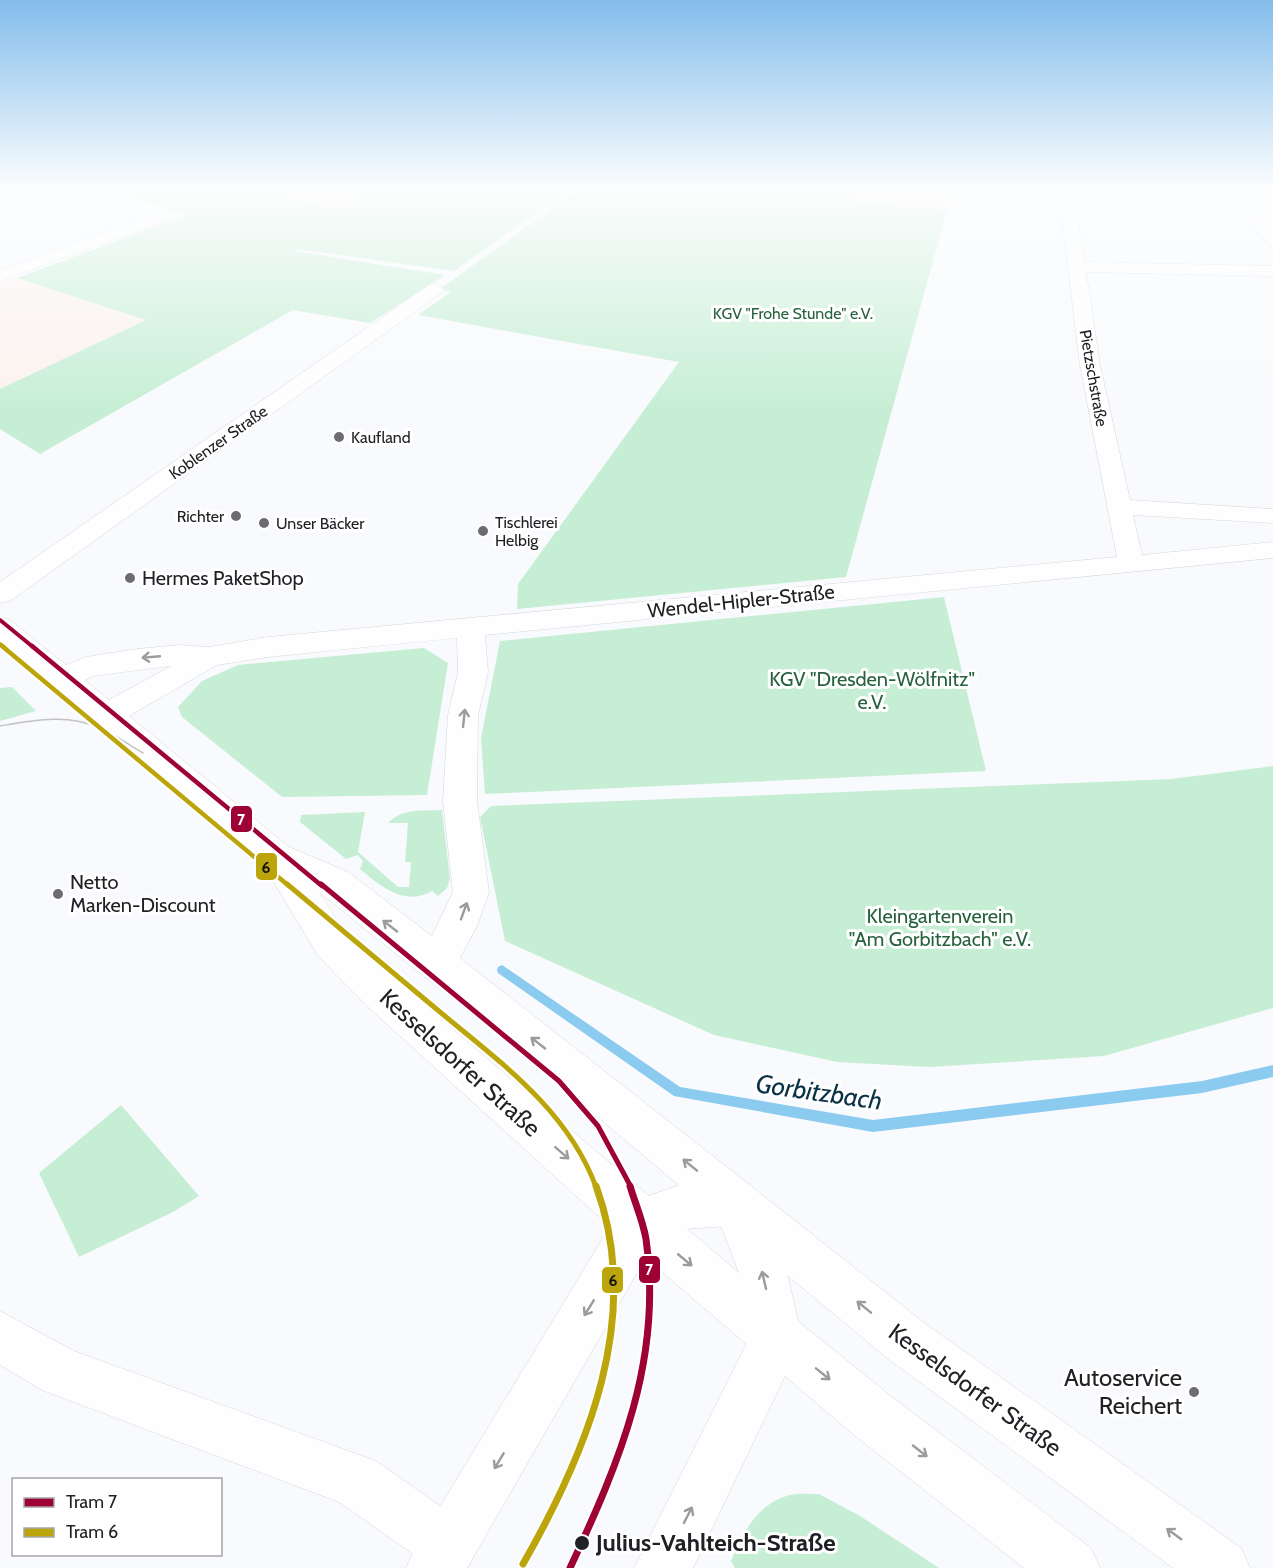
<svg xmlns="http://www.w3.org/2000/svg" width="1273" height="1568" viewBox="0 0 1273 1568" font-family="Cabin,sans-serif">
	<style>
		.industrial { fill: #f8edef }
		.education { fill: #fbf2ee }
		.green { fill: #c6eed4 }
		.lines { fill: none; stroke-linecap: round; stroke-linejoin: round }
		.stream { fill: #8ccbf0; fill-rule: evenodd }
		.minor-casing { stroke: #d5d6d9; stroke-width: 1 }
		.major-casing { stroke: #d5d6d9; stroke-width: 1 }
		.minor { fill: #fefeff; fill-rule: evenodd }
		.major { fill: #fefeff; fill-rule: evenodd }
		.tram { stroke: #c2c2c2; stroke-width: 1.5 }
		.tram-1-far3-casing { stroke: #fff; stroke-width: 8 }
		.tram-1-far2-casing { stroke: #fff; stroke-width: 9 }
		.tram-1-far1-casing { stroke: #fff; stroke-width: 10 }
		.tram-1-casing { stroke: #fff; stroke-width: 11 }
		.tram-2-far3-casing { stroke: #fff; stroke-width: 8 }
		.tram-2-far2-casing { stroke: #fff; stroke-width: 9 }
		.tram-2-far1-casing { stroke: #fff; stroke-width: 10 }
		.tram-2-casing { stroke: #fff; stroke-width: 11 }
		.tram-1-far3 { stroke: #9e0234; stroke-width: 4 }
		.tram-1-far2 { stroke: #9e0234; stroke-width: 4.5 }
		.tram-1-far1 { stroke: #9e0234; stroke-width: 5 }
		.tram-1 { stroke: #9e0234; stroke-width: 7 }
		.tram-2-far3 { stroke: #bca50b; stroke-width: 4 }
		.tram-2-far2 { stroke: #bca50b; stroke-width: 4.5 }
		.tram-2-far1 { stroke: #bca50b; stroke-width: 5 }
		.tram-2 { stroke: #bca50b; stroke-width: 7 }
		.oneway { stroke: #9a9b9d }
		.poi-dot { fill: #6c6d71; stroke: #fff; stroke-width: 2 }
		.stop-dot { fill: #202125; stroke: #fff; stroke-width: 2 }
		.labels { text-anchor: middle; stroke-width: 6; stroke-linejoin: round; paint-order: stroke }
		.far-park-label { font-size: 16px; fill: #27623d; stroke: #fff }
		.far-street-label { font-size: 16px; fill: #202125; stroke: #fff }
		.far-poi-label { font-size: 16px; fill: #202125; stroke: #fff; text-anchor: start }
		.poi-label { font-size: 20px; fill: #202125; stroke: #fff; text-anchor: start }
		.street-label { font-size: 20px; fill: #202125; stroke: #fff }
		.park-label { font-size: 20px; fill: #27623d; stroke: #fff }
		.near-street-label { font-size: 24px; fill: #202125; stroke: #fff }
		.near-poi-label { font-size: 24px; fill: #202125; stroke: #fff; text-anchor: end }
		.near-stop-label { font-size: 24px; font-weight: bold; fill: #202125; stroke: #fff; text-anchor: start }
		.near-water-label { font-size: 26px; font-style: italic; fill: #0a3247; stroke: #fff }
		.line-badge { stroke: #fff; stroke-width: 2 }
		.badge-label { font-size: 16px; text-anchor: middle; font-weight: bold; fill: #fff }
		.pale-badge-label { font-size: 16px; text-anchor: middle; font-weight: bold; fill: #111 }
	</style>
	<rect width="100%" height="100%" fill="#f9fafd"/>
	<path class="industrial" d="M241 191H374L340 209 238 193Z"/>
	<path class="education" d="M836 191H951L947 210 850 201Z
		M17 278 147 320 0 389V284Z"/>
	<path class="green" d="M115 191H241L340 209 374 191H566L454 271 297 249 294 251 445 275 370 323 293 310 40 454 0 429V389L146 320 17 278 187 215Z
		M577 191H836L853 193 851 202 947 210 846 577 517 609 518 584 679 362 418 315 451 292 440 289Z
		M944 597 986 771 485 794 481 738 500 641Z
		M424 648 448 663 427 795 282 797 182 717 178 707 202 681 238 665Z
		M12 687 36 711 0 721V688Z
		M1273 766V1008L1104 1056 929 1067 837 1062 714 1035 505 941 480 817 491 806 1171 779Z
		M442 810 450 879 447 888 438 896 432 891C405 907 380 886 360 869L363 861 358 855 346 859 300 822 301 815 365 812 358 852 398 887H409L411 862H405L408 823H388C403 808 422 811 442 810Z
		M121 1105 199 1196 173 1212 79 1257 39 1173Z
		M819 1494 860 1516 939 1568H735L731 1561C742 1533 758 1503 790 1495 798 1493 810 1494 819 1494Z"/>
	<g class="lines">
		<path class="stream" d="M502 965 680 1087 873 1120 1202 1081 1273 1065V1077L1202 1093 873 1132 674 1096 498 973 497 970 498 967Z"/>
		<defs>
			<path id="minor" d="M92 191H114L167 209 172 216 170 219 0 281V270L155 215Z
				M1059 191H1073L1084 262 1273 266V276L1086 272 1100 365 1130 500 1273 509V523L1133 515 1142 555 1273 542V558L485 635 488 672 478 715 477 801 489 892 477 926 460 958 751 1186 786 1269 802 1337 795 1355 777 1362 759 1355 628 1243 367 1006 319 957 266 869 0 641V617L10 620 66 665 86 657 137 649 180 645 209 647 268 637 1117 557 1080 365ZM457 638 458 672 448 715 443 801 453 892 432 936 348 872 289 847 129 716 217 665 268 657ZM171 666 109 700 85 680 93 676ZM319 892 556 1082 718 1218 739 1273 395 980 345 933Z
				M1231 191H1245L1273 230V246L1267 244Z
				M435 284 444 289 441 293 10 601 0 603V582L429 285Z
				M0 1311 74 1351 376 1461 469 1526 478 1546 469 1566 433 1568 339 1502 42 1390 0 1365Z"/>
			<path id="major" d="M735 1179 751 1186 923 1322 1241 1548 1250 1568H1173L887 1358 728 1226 685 1229 656 1240 467 1568H406L415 1548 623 1205 685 1183Z
				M777 1312 795 1319 892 1397 1091 1548 1100 1568H1024L854 1435 785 1376 693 1568H634L759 1319Z"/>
		</defs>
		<use href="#minor" class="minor-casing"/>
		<use href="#major" class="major-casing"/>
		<use href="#minor" class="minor"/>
		<use href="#major" class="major"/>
		<path class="tram" d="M0 726C34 720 69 713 102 729 117 736 129 745 143 753"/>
		<defs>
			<path id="tram-1-far3" d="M0 620 33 647"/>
			<path id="tram-1-far2" d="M32 646 322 886"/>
			<path id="tram-1-far1" d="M321 884 559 1081 598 1126 631 1187"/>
			<path id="tram-1" d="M570 1568C620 1461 663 1359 646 1239 643 1221 635 1203 630 1186"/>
			<path id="tram-2-far3" d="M0 644 4 647"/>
			<path id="tram-2-far2" d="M2 646 289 886"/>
			<path id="tram-2-far1" d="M287 884C336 925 385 966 434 1007 497 1060 567 1108 596 1187"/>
			<path id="tram-2" d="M523 1564C587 1452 644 1316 596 1186"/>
		</defs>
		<use href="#tram-1-far3" class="tram-1-far3-casing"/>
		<use href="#tram-1-far2" class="tram-1-far2-casing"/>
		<use href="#tram-1-far1" class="tram-1-far1-casing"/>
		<use href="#tram-1" class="tram-1-casing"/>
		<use href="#tram-2-far3" class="tram-2-far3-casing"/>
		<use href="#tram-2-far2" class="tram-2-far2-casing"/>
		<use href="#tram-2-far1" class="tram-2-far1-casing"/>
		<use href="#tram-2" class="tram-2-casing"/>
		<use href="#tram-1-far3" class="tram-1-far3"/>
		<use href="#tram-1-far2" class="tram-1-far2"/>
		<use href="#tram-1-far1" class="tram-1-far1"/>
		<use href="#tram-1" class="tram-1"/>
		<use href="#tram-2-far3" class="tram-2-far3"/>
		<use href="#tram-2-far2" class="tram-2-far2"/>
		<use href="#tram-2-far1" class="tram-2-far1"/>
		<use href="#tram-2" class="tram-2"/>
	</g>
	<defs><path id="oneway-shaft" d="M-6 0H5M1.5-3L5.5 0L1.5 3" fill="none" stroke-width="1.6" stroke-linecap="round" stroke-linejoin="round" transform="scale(1.5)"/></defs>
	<g class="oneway">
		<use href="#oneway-shaft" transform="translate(151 657) rotate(175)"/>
		<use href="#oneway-shaft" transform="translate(464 718) rotate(-84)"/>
		<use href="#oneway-shaft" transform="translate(464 911) rotate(-70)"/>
		<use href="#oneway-shaft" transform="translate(390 926) rotate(-142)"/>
		<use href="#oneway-shaft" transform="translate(538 1043) rotate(-142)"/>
		<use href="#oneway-shaft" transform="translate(562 1153) rotate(41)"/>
		<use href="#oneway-shaft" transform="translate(690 1165) rotate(-141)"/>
		<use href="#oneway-shaft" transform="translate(685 1260) rotate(40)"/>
		<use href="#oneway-shaft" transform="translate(764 1280) rotate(-103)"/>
		<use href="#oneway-shaft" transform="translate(864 1307) rotate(-141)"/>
		<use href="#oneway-shaft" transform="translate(589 1308) rotate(122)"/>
		<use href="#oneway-shaft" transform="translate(823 1374) rotate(39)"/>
		<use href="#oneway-shaft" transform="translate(920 1451) rotate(38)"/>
		<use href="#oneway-shaft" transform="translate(499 1461) rotate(121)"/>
		<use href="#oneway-shaft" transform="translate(688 1515) rotate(-63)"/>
		<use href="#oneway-shaft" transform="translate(1174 1534) rotate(-144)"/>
	</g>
	<linearGradient id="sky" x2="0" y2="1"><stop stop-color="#83bdeb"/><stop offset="0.46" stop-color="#fcfdfe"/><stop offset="1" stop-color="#fcfdfe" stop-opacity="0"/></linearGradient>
	<rect width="1273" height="411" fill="url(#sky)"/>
	<g class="poi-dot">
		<circle cx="339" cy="437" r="6"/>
		<circle cx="236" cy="516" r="6"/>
		<circle cx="264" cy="523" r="6"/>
		<circle cx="483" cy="531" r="6"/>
		<circle cx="130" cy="578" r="6"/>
		<circle cx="58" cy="894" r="6"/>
		<circle cx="1194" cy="1392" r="6"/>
	</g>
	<circle class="stop-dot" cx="582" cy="1543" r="8"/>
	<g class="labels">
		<g class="far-park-label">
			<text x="793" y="319">KGV "Frohe Stunde" e.V.</text>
		</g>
		<g class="far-street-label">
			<text transform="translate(1094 378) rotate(80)" y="6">Pietzschstraße</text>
			<text transform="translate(218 442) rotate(-35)" y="6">Koblenzer Straße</text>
		</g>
		<g class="far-poi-label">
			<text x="351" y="443">Kaufland</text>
			<text x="224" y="522" text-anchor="end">Richter</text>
			<text x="495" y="528">Tischlerei<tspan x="495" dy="18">Helbig</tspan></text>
			<text x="276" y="529">Unser Bäcker</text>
		</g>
		<g class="poi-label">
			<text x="142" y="585">Hermes PaketShop</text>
			<text x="70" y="889">Netto<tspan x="70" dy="23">Marken-Discount</tspan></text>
		</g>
		<g class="street-label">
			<text transform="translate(741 601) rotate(-6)" y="7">Wendel-Hipler-Straße</text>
		</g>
		<g class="park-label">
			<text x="872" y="686">KGV "Dresden-Wölfnitz"<tspan x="872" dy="23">e.V.</tspan></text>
			<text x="940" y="923">Kleingartenverein<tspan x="940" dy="23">"Am Gorbitzbach" e.V.</tspan></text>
		</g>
		<g class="near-street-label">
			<text transform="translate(460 1063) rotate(42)" y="8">Kesselsdorfer Straße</text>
			<text transform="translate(975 1390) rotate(36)" y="8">Kesselsdorfer Straße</text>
		</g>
		<g class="near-poi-label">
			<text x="1182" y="1386">Autoservice<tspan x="1182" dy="28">Reichert</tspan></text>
		</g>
		<g class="near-stop-label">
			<text x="596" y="1551">Julius-Vahlteich-Straße</text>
		</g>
		<g class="near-water-label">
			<text transform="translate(819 1092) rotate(8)" y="9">Gorbitzbach</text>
		</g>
	</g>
	<g class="line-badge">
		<rect x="230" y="805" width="23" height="28" rx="6" fill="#9e0234"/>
		<rect x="255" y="852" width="23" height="29" rx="6" fill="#bca50b"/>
		<rect x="638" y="1255" width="23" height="29" rx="6" fill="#9e0234"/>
		<rect x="601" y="1266" width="23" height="28" rx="6" fill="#bca50b"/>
	</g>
	<g class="badge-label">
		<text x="241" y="825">7</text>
		<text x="649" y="1275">7</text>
	</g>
	<g class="pale-badge-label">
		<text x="266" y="873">6</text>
		<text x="613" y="1286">6</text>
	</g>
	<rect x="12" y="1478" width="210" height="78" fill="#ffffff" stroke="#a6a6a8" stroke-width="1.5"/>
	<rect x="24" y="1498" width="30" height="9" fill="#9e0234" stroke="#a6a6a8" stroke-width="1.5"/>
	<text x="66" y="1508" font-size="18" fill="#202125">Tram 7</text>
	<rect x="24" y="1528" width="30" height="9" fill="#bca50b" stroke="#a6a6a8" stroke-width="1.5"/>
	<text x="66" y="1538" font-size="18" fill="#202125">Tram 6</text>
</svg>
